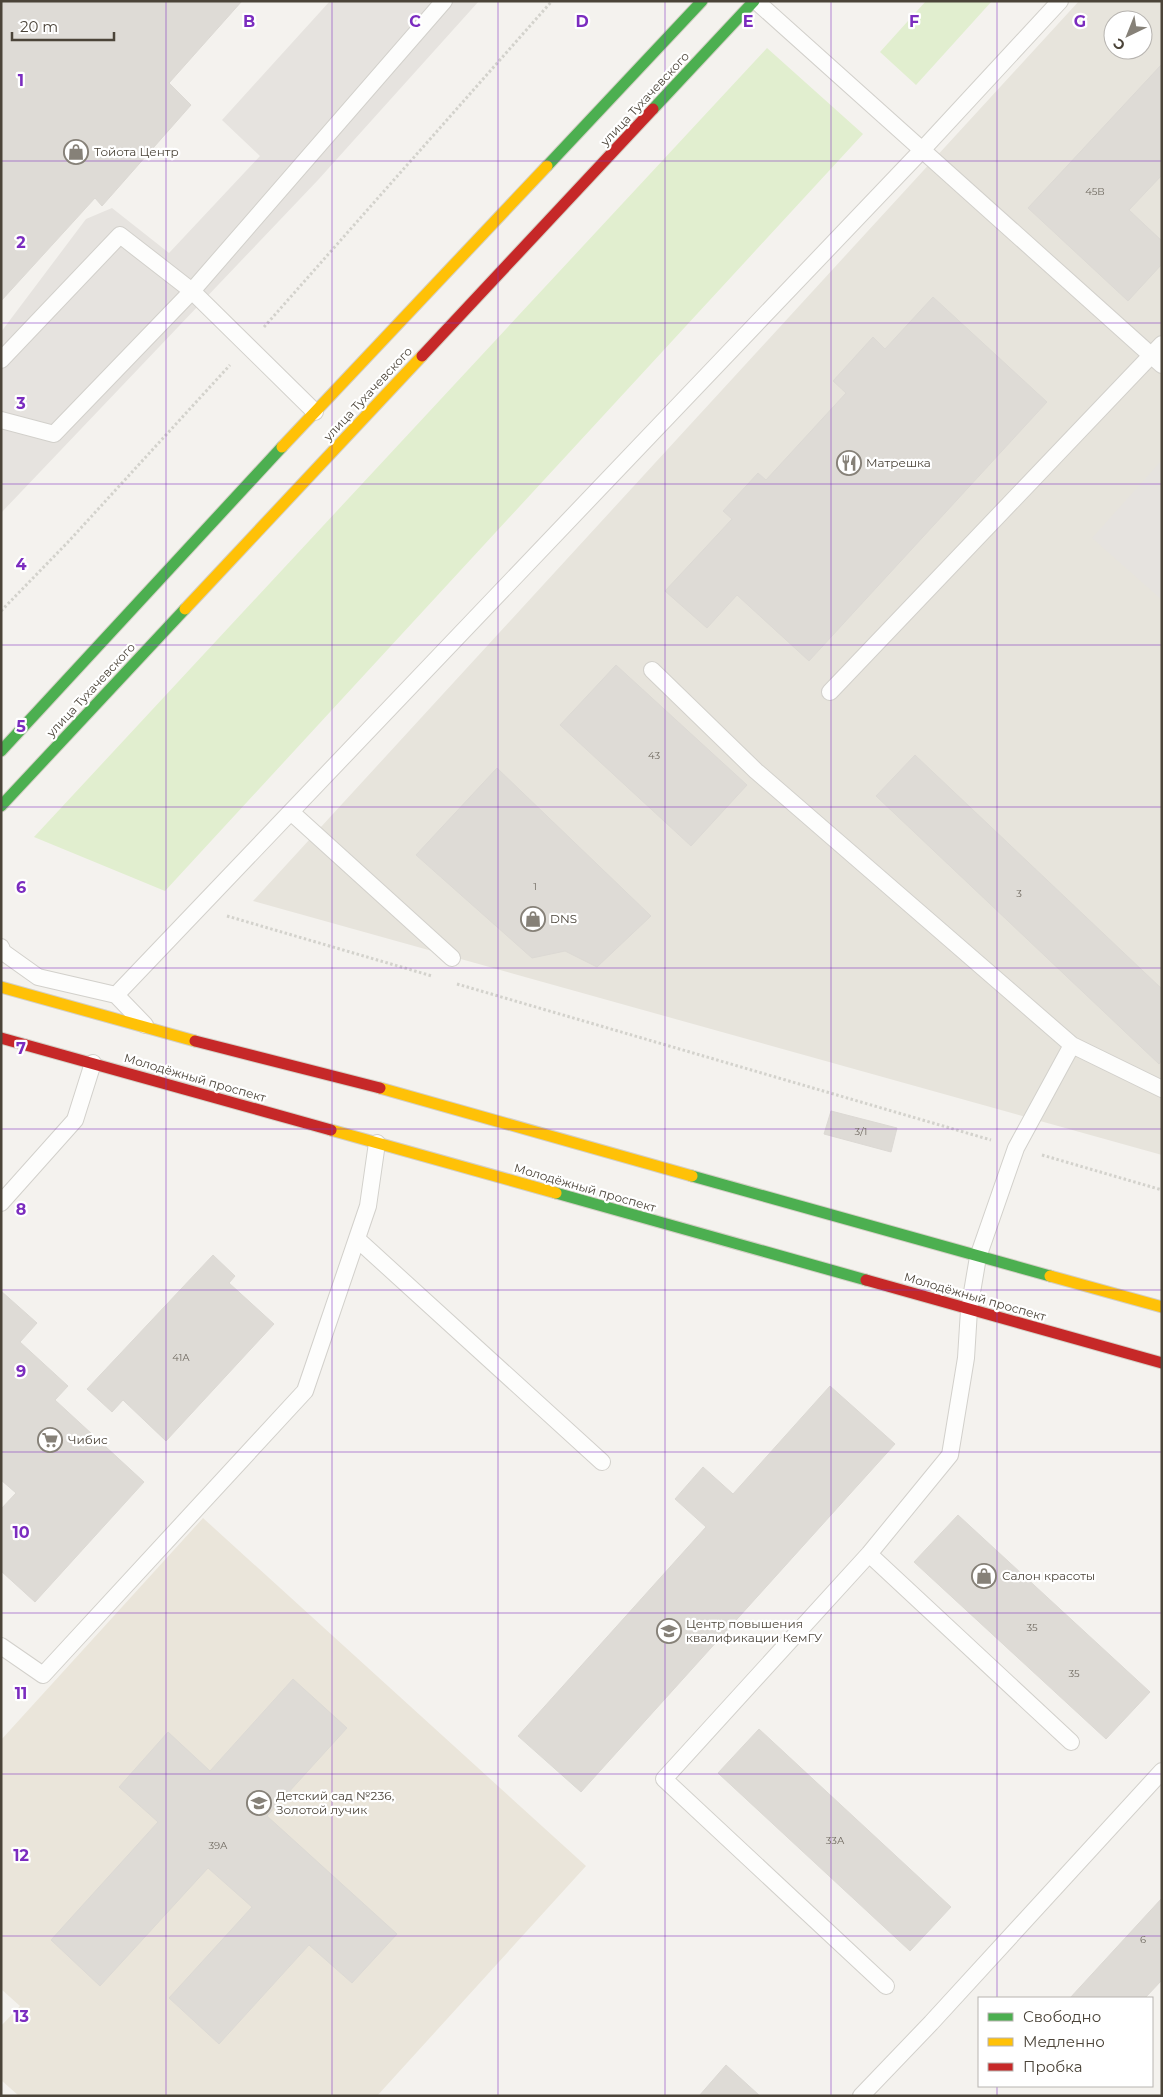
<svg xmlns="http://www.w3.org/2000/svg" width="1163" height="2097" viewBox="0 0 1163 2097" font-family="Montserrat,sans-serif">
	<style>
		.residential { fill: #e7e4dc; fill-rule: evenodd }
		.education { fill: #eae5da }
		.green { fill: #e1eecf }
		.parking { fill: #e6e3df }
		.building { fill: #dedbd6; stroke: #dcd9d4 }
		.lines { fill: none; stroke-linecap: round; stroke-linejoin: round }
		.lane-casing { stroke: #d2d0cb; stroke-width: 18 }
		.fast-casing { stroke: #d3cfc5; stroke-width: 13 }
		.slow-casing { stroke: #d3cfc5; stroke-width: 13 }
		.jam-casing { stroke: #d3cfc5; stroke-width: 13 }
		.path { stroke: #d3d2cc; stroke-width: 3; stroke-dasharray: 2.5 2.5; stroke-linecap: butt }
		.lane { stroke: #fdfdfc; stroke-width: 16 }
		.fast { stroke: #4caf50; stroke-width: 11 }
		.slow { stroke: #ffc107; stroke-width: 11 }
		.jam { stroke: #c62828; stroke-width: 11 }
		.grid { fill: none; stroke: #7b2cbf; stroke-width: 1; stroke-opacity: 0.55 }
		.labels { text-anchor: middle; stroke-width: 4.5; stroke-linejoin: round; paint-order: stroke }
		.number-label { font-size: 10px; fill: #706a61 }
		.street-label { font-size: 12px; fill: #4b4439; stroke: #fff }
		.poi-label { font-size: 12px; fill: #4b4439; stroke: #fff; text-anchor: start }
		.grid-label { font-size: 16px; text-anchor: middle; font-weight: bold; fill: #7b2cbf; stroke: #fff; stroke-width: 4.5; stroke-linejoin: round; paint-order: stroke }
	</style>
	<rect width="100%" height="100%" fill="#f4f2ee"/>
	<path class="residential" d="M1079 1H1162V1155L253 901ZM1113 20H1143V50H1113Z"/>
	<path class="education" d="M203 1518 586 1866 377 2096H19L1 2080V2026L20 2006 1 1989V1740Z"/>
	<path class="green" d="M926 1H992L916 85 880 52Z
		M767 48 863 134 165 891 34 837Z"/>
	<path class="parking" d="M330 1H479L318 180 1 513V332L86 219 112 208 169 253 260 156 222 120Z
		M1162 460V600L1092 538Z"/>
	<path class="building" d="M1 1H242L169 83 191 105 102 206 95 198 1 301Z
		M1162 64V175L1129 210 1162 241V264L1128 301 1028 208Z
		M933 297 1047 402 809 661 737 595 707 628 665 591 732 519 723 511 758 473 766 480 846 393 833 381 873 337 885 349Z
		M616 665 747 785 691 846 560 725Z
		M915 755 1162 989V1060L1159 1064 876 796Z
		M497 768 651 916 597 967 565 951 532 958 416 855Z
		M831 1111 897 1128 891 1152 824 1134Z
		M213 1255 235 1276 229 1283 274 1324 166 1441 123 1400 112 1412 87 1389Z
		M1 1291 37 1323 20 1342 68 1386 55 1400 144 1482 35 1602 1 1571V1509L16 1493 1 1480Z
		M830 1386 895 1444 581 1792 518 1736 706 1527 675 1499 703 1467 733 1494Z
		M958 1515 1150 1692 1106 1739 914 1562Z
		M293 1679 347 1728 267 1816 397 1934 352 1983 309 1945 219 2044 169 1998 252 1907 208 1868 100 1986 51 1940 158 1822 119 1787 168 1732 210 1771Z
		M759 1729 951 1907 910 1951 718 1773Z
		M1162 1898V1980L1145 1998H1070Z
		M726 2065 760 2096H699Z"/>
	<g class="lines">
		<defs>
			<path id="lane" d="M756 1 1162 365
				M1 360 120 235 192 291 444 1
				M1 420 54 434 192 291 315 412
				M652 670 756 771 1072 1045 1162 1089
				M830 692 1162 344
				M291 812 452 958
				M1 947 3 952 38 977 116 995 145 1025
				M116 995 923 149 1060 1
				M1 1203 75 1120 93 1063
				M357 1239 602 1462
				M869 1554 1071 1742
				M1 1646 43 1675 305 1391 368 1206 377 1143
				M886 1986 664 1779 869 1554 950 1455 966 1358 969 1310 978 1257 1016 1148 1072 1045
				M861 2096 931 2023 1162 1771"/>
			<path id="fast" d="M653 109 754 1
				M547 166 702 1
				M1 751 282 447
				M1 806 185 609
				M692 1176 1050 1276
				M556 1193 866 1280"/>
			<path id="slow" d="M282 447 547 166
				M185 609 422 356
				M1 987 195 1041
				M380 1088 692 1176
				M331 1130 556 1193
				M1050 1276 1162 1307"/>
			<path id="jam" d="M422 356 653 109
				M1 1038 331 1130
				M195 1041 380 1088
				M866 1280 1162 1363"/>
		</defs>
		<use href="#lane" class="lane-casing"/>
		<use href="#fast" class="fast-casing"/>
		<use href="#slow" class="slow-casing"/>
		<use href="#jam" class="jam-casing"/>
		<path class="path" d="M264 327 552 1
			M1 611 68 542 230 365
			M227 916 432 976
			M457 984 991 1140
			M1042 1155 1162 1190"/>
		<use href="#lane" class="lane"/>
		<use href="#fast" class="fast"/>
		<use href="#slow" class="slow"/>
		<use href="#jam" class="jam"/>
	</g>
	<path class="grid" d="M166 1V2096M332 1V2096M498 1V2096M665 1V2096M831 1V2096M997 1V1998M1 161H1162M1 323H1162M1 484H1162M1 645H1162M1 807H1162M1 968H1162M1 1129H1162M1 1290H1162M1 1452H1162M1 1613H1162M1 1774H1162M1 1936H1162M997 2086V2096"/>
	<defs>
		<symbol id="shop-ring" viewBox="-11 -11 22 22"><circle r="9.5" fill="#fff" stroke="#868178" stroke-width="1.5"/><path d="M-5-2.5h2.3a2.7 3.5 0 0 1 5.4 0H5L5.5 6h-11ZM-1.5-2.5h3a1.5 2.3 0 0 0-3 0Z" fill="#868178"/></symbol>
		<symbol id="restaurant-ring" viewBox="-11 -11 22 22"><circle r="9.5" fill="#fff" stroke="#868178" stroke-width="1.5"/><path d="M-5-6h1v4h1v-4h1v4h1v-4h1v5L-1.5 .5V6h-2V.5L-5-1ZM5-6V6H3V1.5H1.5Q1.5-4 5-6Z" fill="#868178"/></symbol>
		<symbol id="supermarket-ring" viewBox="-11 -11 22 22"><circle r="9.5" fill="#fff" stroke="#868178" stroke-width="1.5"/><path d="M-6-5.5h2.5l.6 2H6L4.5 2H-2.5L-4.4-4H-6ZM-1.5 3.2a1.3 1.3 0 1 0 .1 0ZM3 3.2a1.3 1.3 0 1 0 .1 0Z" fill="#868178"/></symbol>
		<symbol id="university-ring" viewBox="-11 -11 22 22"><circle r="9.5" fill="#fff" stroke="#868178" stroke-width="1.5"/><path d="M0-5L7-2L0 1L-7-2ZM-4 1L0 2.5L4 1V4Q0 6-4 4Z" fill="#868178"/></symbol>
		<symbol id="school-ring" viewBox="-11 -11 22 22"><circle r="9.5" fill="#fff" stroke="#868178" stroke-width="1.5"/><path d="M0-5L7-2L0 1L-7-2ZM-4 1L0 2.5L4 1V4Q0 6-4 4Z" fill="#868178"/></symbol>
	</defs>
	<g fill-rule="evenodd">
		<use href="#shop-ring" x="62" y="138" width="28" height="28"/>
		<use href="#restaurant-ring" x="835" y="449" width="28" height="28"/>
		<use href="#shop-ring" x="519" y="905" width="28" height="28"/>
		<use href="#supermarket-ring" x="36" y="1426" width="28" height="28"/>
		<use href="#shop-ring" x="970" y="1562" width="28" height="28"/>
		<use href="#university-ring" x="655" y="1617" width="28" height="28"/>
		<use href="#school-ring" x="245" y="1789" width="28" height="28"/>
	</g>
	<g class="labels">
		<g class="number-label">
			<text x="1095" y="195">45В</text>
			<text x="654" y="759">43</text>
			<text x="535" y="890">1</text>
			<text x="1019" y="897">3</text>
			<text x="861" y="1135">3/1</text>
			<text x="181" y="1361">41А</text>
			<text x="1032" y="1631">35</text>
			<text x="1074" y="1677">35</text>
			<text x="835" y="1844">33А</text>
			<text x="218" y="1849">39А</text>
			<text x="1143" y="1943">6</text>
		</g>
		<g class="street-label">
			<text transform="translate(645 99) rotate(-47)" y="4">улица Тухачевского</text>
			<text transform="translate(368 394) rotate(-47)" y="4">улица Тухачевского</text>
			<text transform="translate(91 690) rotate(-47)" y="4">улица Тухачевского</text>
			<text transform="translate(195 1078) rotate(16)" y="4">Молодёжный проспект</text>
			<text transform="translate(585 1188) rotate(16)" y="4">Молодёжный проспект</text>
			<text transform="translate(975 1297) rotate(16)" y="4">Молодёжный проспект</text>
		</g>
		<g class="poi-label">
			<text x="94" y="156">Тойота Центр</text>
			<text x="866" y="467">Матрешка</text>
			<text x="550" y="923">DNS</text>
			<text x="68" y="1444">Чибис</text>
			<text x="1002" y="1580">Салон красоты</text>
			<text x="686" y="1628">Центр повышения<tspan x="686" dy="14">квалификации КемГУ</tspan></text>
			<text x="276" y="1800">Детский сад №236,<tspan x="276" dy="14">Золотой лучик</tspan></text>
		</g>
	</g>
	<g class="grid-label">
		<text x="249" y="27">B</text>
		<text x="415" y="27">C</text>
		<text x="582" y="27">D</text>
		<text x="748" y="27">E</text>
		<text x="914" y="27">F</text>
		<text x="1080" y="27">G</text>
		<text x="21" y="86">1</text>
		<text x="21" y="248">2</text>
		<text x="21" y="409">3</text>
		<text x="21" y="570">4</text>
		<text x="21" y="732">5</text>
		<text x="21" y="893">6</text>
		<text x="21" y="1054">7</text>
		<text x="21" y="1215">8</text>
		<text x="21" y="1377">9</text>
		<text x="21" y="1538">10</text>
		<text x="21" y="1699">11</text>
		<text x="21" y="1861">12</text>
		<text x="21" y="2022">13</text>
	</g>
	<rect width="1163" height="2097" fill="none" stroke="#4b4439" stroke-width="5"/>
	<rect x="978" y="1997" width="175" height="90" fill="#ffffff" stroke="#b7b4b0"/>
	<rect x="988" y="2013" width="25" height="8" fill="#4caf50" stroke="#b7b4b0"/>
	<text x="1023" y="2022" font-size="15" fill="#4b4439">Свободно</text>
	<rect x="988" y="2038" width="25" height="8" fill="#ffc107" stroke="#b7b4b0"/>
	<text x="1023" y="2047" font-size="15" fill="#4b4439">Медленно</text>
	<rect x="988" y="2063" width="25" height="8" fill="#c62828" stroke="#b7b4b0"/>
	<text x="1023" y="2072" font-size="15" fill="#4b4439">Пробка</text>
	<g transform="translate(1128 35) rotate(223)"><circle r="24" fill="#ffffff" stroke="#b7b4b0"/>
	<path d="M0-4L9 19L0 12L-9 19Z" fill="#868178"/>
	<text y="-8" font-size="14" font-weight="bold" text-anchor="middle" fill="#4b4439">С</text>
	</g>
	<path d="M12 32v8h102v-8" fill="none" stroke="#4b4439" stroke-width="2.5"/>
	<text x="20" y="32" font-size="15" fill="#4b4439" stroke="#ffffff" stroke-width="4" paint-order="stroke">20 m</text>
</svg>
